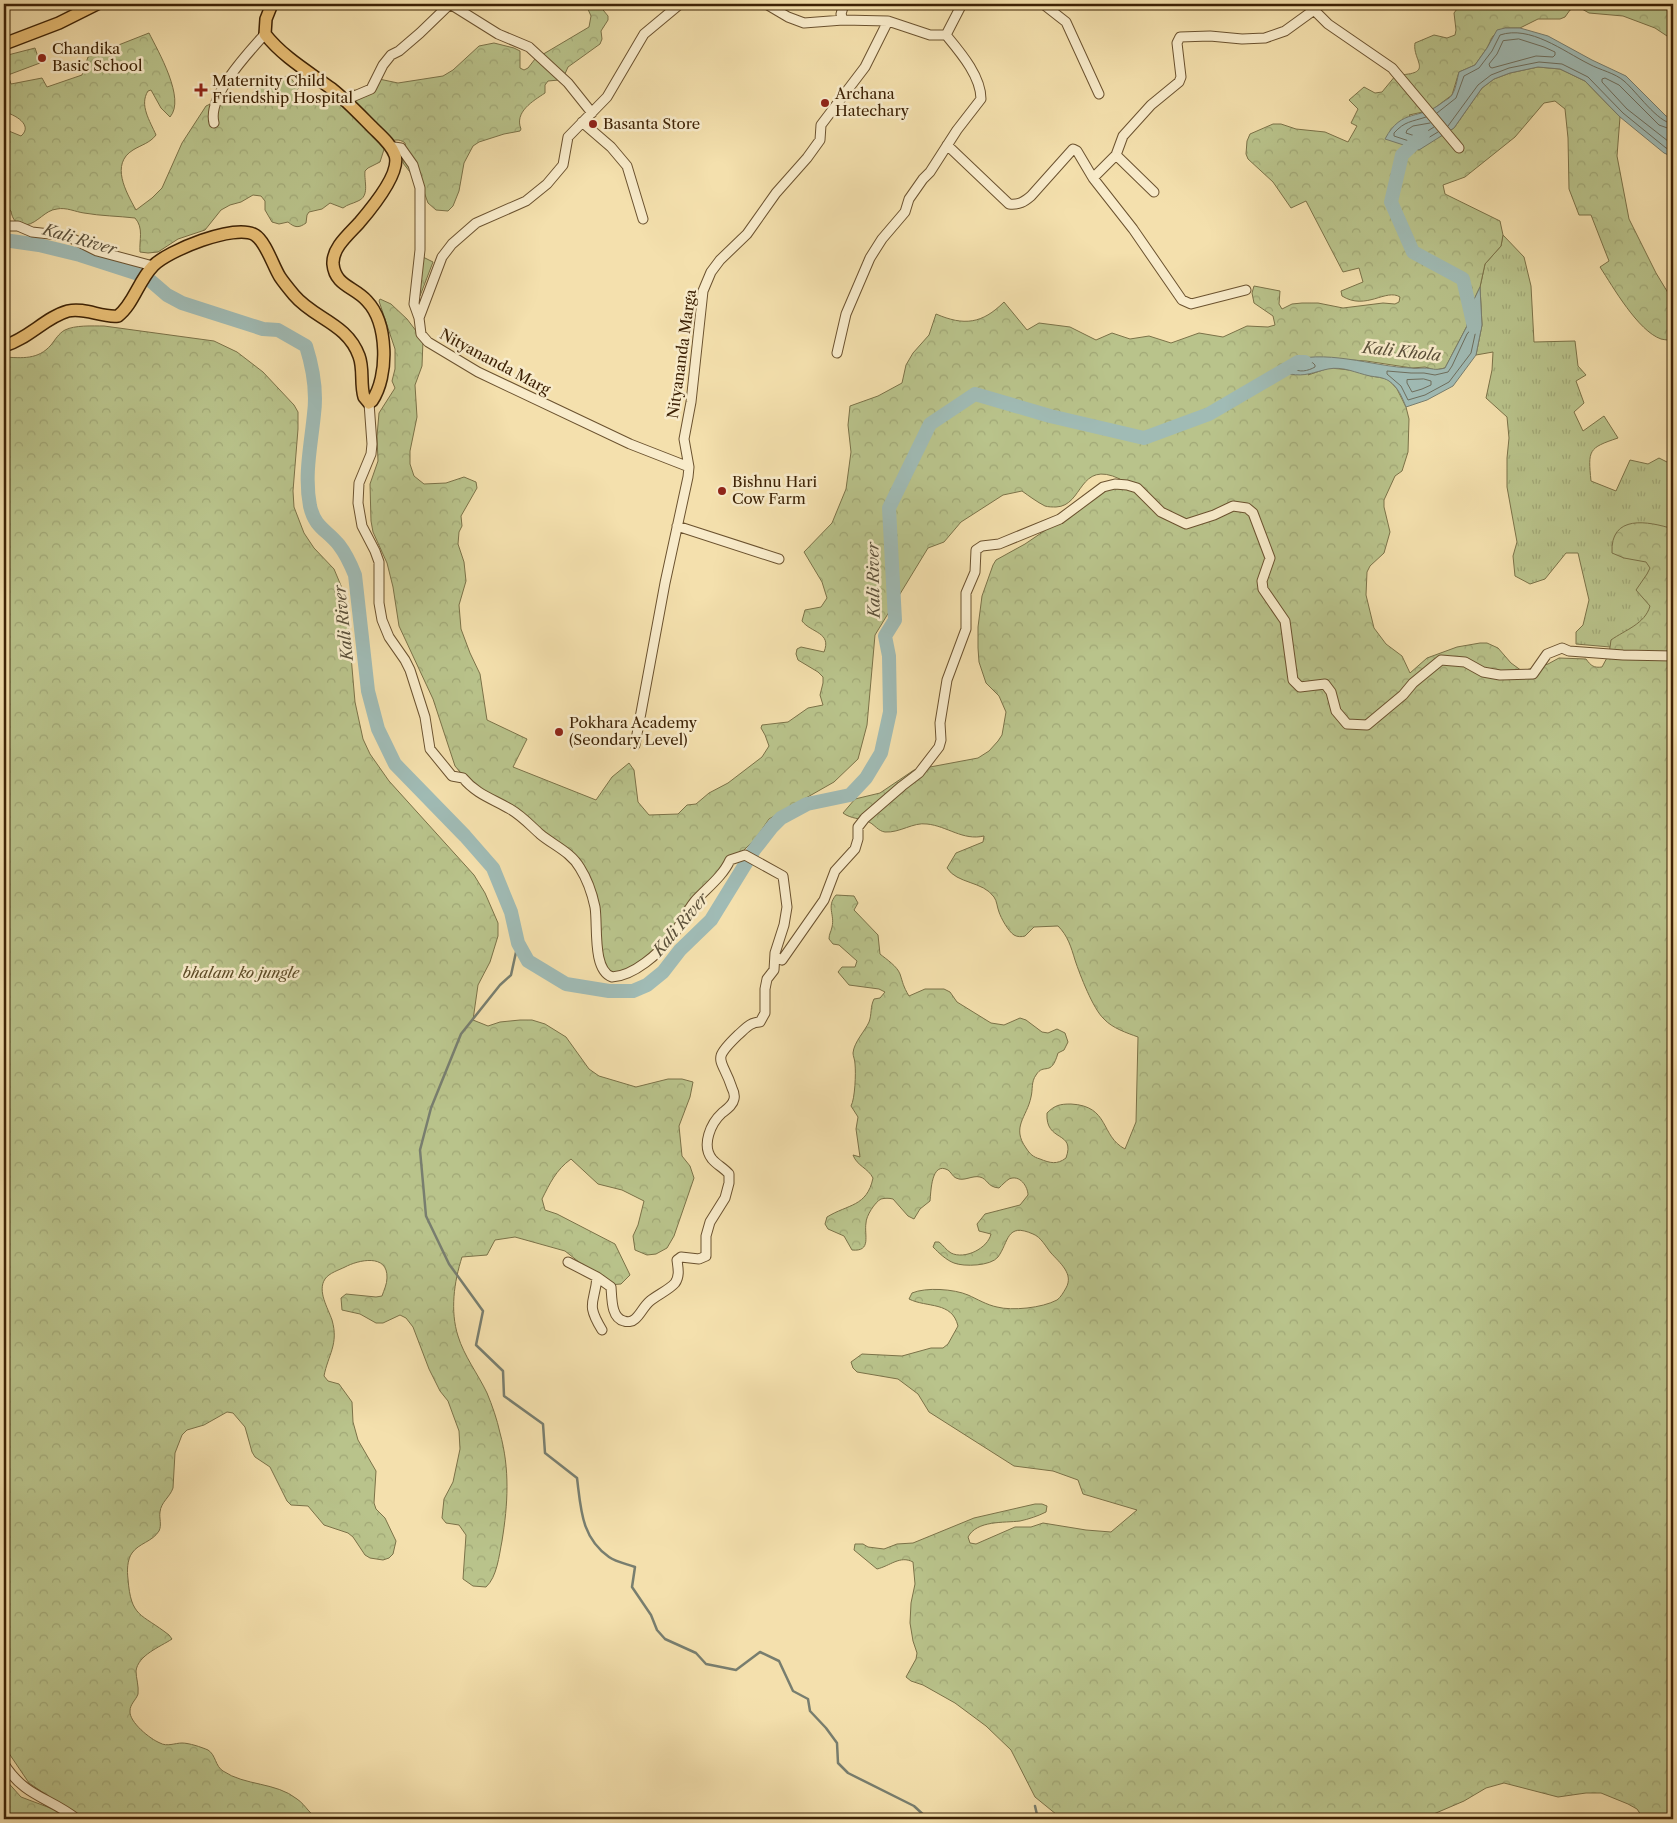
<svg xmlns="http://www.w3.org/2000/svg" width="1677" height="1823" viewBox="0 0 1677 1823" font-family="'Libre Caslon Text',serif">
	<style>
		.grass { fill: url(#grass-tufts); stroke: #7b7248 }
		.forest { fill: url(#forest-crowns); stroke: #7b7248 }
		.water { fill: #a0bbb5; stroke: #787e6f }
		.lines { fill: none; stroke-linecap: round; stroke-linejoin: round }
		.shore { stroke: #6e6e5d; stroke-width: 1 }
		.stream { stroke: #787e6f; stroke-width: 2.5 }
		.river { stroke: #a0bbb5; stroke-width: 14 }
		.minor-casing { stroke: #6b522f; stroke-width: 11 }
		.major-casing { stroke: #3d2205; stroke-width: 14 }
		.minor { stroke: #f8ebca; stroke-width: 9 }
		.major { stroke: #eac076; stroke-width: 11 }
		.poi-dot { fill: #8f2418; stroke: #f8ebca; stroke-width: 2 }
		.labels { text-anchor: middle; stroke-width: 5; stroke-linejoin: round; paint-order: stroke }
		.poi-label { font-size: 15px; fill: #3d2205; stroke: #f8ebca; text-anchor: start }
		.street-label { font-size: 15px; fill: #3d2205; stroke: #f8ebca }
		.park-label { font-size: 15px; font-style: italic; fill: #5c4a26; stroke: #f8ebca }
		.water-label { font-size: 16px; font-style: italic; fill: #5b503a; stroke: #f8ebca }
	</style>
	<defs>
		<pattern id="grass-tufts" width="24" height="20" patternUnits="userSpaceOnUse" patternTransform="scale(1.25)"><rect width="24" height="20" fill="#b9c38b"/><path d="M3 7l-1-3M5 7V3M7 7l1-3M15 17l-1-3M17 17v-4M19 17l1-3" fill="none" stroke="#a0a776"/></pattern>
		<pattern id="forest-crowns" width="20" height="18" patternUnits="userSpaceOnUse" patternTransform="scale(1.25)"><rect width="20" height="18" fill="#b9c38b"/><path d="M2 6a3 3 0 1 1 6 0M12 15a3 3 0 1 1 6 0" fill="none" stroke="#a0a776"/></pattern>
	</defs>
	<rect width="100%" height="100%" fill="#f4e0ad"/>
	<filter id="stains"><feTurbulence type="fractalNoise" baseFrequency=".004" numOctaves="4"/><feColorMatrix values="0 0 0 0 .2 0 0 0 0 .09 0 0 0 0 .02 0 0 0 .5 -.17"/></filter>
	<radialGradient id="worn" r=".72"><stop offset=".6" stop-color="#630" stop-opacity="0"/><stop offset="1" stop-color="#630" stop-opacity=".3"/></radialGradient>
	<path class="grass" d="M1503 235 1524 257 1531 286 1534 342 1575 341 1578 366 1586 375 1576 381 1584 403 1574 412 1583 431 1604 416 1618 438C1588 448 1588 450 1591 481L1616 491 1630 460 1648 464 1659 458 1673 465V612L1612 640 1610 647 1576 644V632L1583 625 1589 600 1578 553H1566L1545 579 1530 584 1515 576 1513 556 1517 542 1507 487V458L1509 438 1507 417 1486 398 1492 370 1493 352 1476 355 1482 325 1480 287 1485 264 1501 246Z
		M423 257 433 262 420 296 416 294Z"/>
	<path class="forest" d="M589 4 599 5 608 16V20L601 31 602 39 600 44 568 67 564 76 559 80 548 81 545 85V93C533 101 514 112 521 129L520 131 504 134 479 142 473 146 464 163 459 191 453 206 448 211 436 210 428 203 423 189 403 163V154L406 149 405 143C399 138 393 140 386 143L380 162 368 168 365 171C364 182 370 196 358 201 352 204 348 204 343 208L330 203 322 209 309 212 307 215 306 223C299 228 295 228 288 222L279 224 272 222 265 210V201L261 196 253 195 241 202 230 205 221 210 205 230 178 239 158 252 148 253 140 252C139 240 144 228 135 218 118 216 101 216 84 213 76 212 66 207 57 209 45 210 38 223 26 225 17 226 12 219 11 211L4 207V129L21 136C34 125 14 114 4 112V56L35 48 40 63 8 75 11 84 42 78 47 87 82 75 88 57 149 33C158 51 186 99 170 117L161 108 151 90 148 91C139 105 150 121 156 135 150 143 141 145 133 150 110 164 126 192 136 210L152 198 162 188 182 143 206 106 223 98 248 101 258 85 267 87 288 75 299 88 294 93 307 102 314 95 329 104 354 90 363 92 379 79 398 83 443 76 453 70 479 46 494 43 514 48 520 51V68L524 70 528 68 535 59 589 27 591 16 587 7Z
		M1465 4H1673V40L1655 28 1623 16 1589 13 1582 9 1576 8 1570 10 1565 17 1560 19H1538L1520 28H1505L1493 36 1487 48 1475 65 1459 72 1452 95 1432 110 1409 115 1437 138 1454 128 1482 88 1494 79 1510 73 1538 67 1560 69 1585 81 1620 117 1617 156 1629 219 1656 273 1673 301V341C1670 340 1665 340 1661 339 1638 331 1613 287 1600 267L1609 261 1591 215H1579L1569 189 1568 138 1565 109 1555 101 1544 103 1515 137 1465 177 1443 185 1445 194 1500 221 1503 235 1501 246 1485 264 1480 287 1468 312 1467 326 1445 368 1435 370 1425 367 1412 368 1366 361 1325 358 1308 375 1329 368 1341 369 1357 371 1371 376 1383 378 1389 380 1397 389 1406 407 1409 419 1408 452 1402 471 1395 476 1384 500V507L1390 532 1384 553 1370 566 1367 572 1366 595 1374 628 1386 644 1402 656 1410 673 1427 658 1457 647 1480 643H1487L1498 648 1511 663 1522 671 1548 664 1559 658 1586 659C1591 666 1594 668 1602 667L1609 654 1611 640C1625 630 1645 624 1650 606L1636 590 1647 574 1650 568 1646 562 1624 558 1612 553C1610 514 1648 521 1673 529V1819H1641V1815L1637 1809 1628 1804 1601 1793H1586L1558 1797 1504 1783 1486 1788 1464 1801 1422 1819H1190L1186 1814 1184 1819H1062L1035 1797 1011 1750 986 1726 955 1703 923 1685 911 1681 906 1677 916 1659 917 1653 913 1641 910 1623 911 1603 915 1584 913 1562C900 1555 890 1566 877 1569L854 1550 855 1544H863L868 1547 884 1549 897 1544 913 1543 974 1518 1035 1504H1042L1047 1506 1046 1512C1038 1516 1029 1519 1020 1521 1004 1523 977 1520 968 1537L970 1543 976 1544 1015 1527H1031L1043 1523 1086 1530 1111 1532 1137 1510 1083 1494 1078 1480 1053 1471 1014 1466 929 1412 918 1394 898 1379 857 1372 853 1368 851 1362 862 1354 902 1356 931 1348H943L948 1344 958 1326C952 1301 927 1308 909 1299L912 1293C926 1287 954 1289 968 1295 977 1299 987 1305 997 1307 1012 1311 1042 1308 1057 1300 1061 1297 1063 1293 1066 1288 1074 1274 1060 1263 1051 1253 1046 1247 1041 1237 1033 1234 1006 1222 1009 1242 998 1257 991 1266 964 1267 954 1263 946 1260 939 1253 933 1247L935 1242H939C943 1245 946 1250 951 1253 965 1260 988 1248 991 1234L979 1231 977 1224 985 1214 1020 1205 1028 1195C1028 1187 1020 1174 1009 1179 1006 1181 1002 1185 999 1188 987 1187 988 1179 980 1177 972 1175 964 1182 956 1178 953 1177 951 1172 948 1170 931 1161 931 1192 930 1201L920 1209 914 1219 908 1216 893 1199C889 1198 885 1198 881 1199 875 1202 866 1216 866 1223 864 1235 872 1252 852 1250L844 1236 828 1229 825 1224 827 1217C848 1204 867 1207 873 1178 868 1168 857 1166 853 1155L860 1157 856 1129 858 1117 851 1106C855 1099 856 1073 855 1064 855 1060 853 1056 853 1053 854 1042 865 1031 869 1022 872 1014 870 1007 874 999L880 998 885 992 879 989 849 985 838 972 842 967H855L857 961 839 945 833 944 829 939C829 934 831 932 832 927 835 914 826 907 836 895L854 896 858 903 854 910 878 935 880 954C886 959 897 966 900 974 903 983 903 986 909 996L925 989H944L950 992 957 1002 991 1023 1004 1025 1020 1018 1026 1020 1042 1032 1048 1033 1057 1029 1065 1033 1068 1042 1064 1050 1058 1053C1051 1078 1044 1062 1036 1075 1031 1082 1033 1089 1031 1097 1027 1117 1011 1127 1026 1148 1030 1154 1033 1157 1040 1159 1050 1163 1057 1165 1066 1158 1076 1130 1045 1143 1047 1113 1055 1105 1060 1104 1071 1104 1110 1106 1100 1136 1125 1149L1136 1122 1138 1037C1127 1033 1112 1028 1104 1019 1093 1009 1080 975 1075 960 1071 947 1068 936 1058 926L1034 927 1025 936C1022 937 1017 937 1014 935 1008 931 1001 918 999 912 997 907 997 901 994 897 983 881 957 884 947 868L956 853 983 842 984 836C963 841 947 826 927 824 913 822 900 833 885 832 878 831 875 825 869 822 860 818 851 819 843 813L855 799 880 793 914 770 978 758 989 751 998 741 1002 735 1006 712 999 696 986 683 979 662 978 648V627L982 596 993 565 996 560 1025 544 1056 523 1073 515 1098 491 1119 486 1120 479C1078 459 1084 506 1056 507 1053 507 1048 507 1045 506 1037 502 1029 496 1022 491L1003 495 961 522 944 542 928 548 875 635 867 725 858 759 834 782 769 819 756 838 737 857 659 947 626 971 612 973 606 969 602 956 586 871 465 778 455 766 433 699 399 626 393 587 387 563 373 532 371 521 370 484 378 461 377 436 379 413 395 388 392 381 395 369V349L379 301 380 299 391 304 407 319 423 340 422 366 415 385 417 417 410 451V464L414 476 424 484 446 483 464 477 476 482 477 488 461 516 462 526 459 532 458 544 464 562 466 581 459 605 461 629 470 653 480 674 487 720 527 739 513 767 596 800 612 777 629 763 634 770 638 802 649 815 678 814 687 805 696 804 709 793 728 783 762 757 769 746 765 735 761 728 762 725 788 722 808 708 823 705 820 695 823 683V677L818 672 798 660 796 654 797 649 801 647 824 652C832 632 811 633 802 621L805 610 821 607 827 598 822 582 804 552 832 523 846 489 851 452 848 425 850 406 878 396 902 383 906 365 913 353 929 335 936 314C964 326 982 324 1004 302L1027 330 1039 323 1070 327 1096 340 1112 333 1130 339 1149 336 1171 343 1199 333 1223 337 1247 326 1268 327 1275 325 1273 316 1254 303 1252 293 1254 286 1280 291 1279 304 1282 309 1292 304 1302 303H1318L1343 308 1383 303 1395 304 1399 302 1400 297C1386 288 1366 311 1342 296L1341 291 1363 282 1359 268 1343 272 1306 201 1291 208 1273 182 1248 159 1246 154 1247 141 1250 134 1273 124H1281L1296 129 1325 132 1348 142 1357 126 1351 123 1358 109 1349 100 1364 87 1375 93 1382 92 1396 75C1436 74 1412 61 1415 43L1434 35 1447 38 1455 35 1456 30 1454 13 1457 9 1463 7Z
		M104 326 214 341 237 352 263 372 294 405 298 412V429L293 491 294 507 304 533 314 548 334 569 342 588 347 610 355 702 363 739 370 754 389 781 474 875 485 893 498 923V936L490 962 478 985 473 1020 488 1026 500 1022 520 1020H532L545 1024 566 1037 589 1069 599 1076 636 1087 668 1079H682L693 1082 690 1097 679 1126 682 1156 690 1166 694 1178 674 1236 667 1248 656 1254 647 1255 635 1250 633 1236 638 1225 644 1201 622 1190 598 1184 571 1159C556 1170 550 1183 542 1199L545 1210 557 1214 615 1244 630 1275 621 1284 608 1285 565 1251 515 1237 495 1240 487 1255 462 1257C454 1282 450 1311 458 1336 464 1356 478 1374 487 1393 492 1405 497 1419 500 1433 510 1469 508 1504 502 1541 499 1556 497 1577 486 1587L473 1586 463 1579 466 1535 459 1525 446 1523 442 1518 444 1499 453 1482 460 1449 459 1431 448 1401 440 1391 429 1369 413 1327 406 1318 400 1315 383 1323H376L360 1314 342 1310 341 1298 346 1294 376 1297 382 1296C384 1290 387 1284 387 1278 388 1253 358 1260 345 1267 339 1270 329 1273 325 1279 317 1291 328 1308 332 1320 339 1344 328 1355 324 1376L328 1381 339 1384 352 1402 353 1422 358 1440 376 1471 374 1503 376 1509 385 1518 396 1541 393 1554 389 1558 383 1560 370 1558 365 1555 353 1537 348 1533 324 1525 308 1506 291 1505 287 1501 270 1467 255 1457 252 1452 245 1427 233 1413 227 1412 204 1425 187 1430 182 1435 175 1453 173 1488C170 1497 161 1502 160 1512 159 1518 162 1525 159 1531 152 1542 139 1543 132 1553 127 1560 127 1571 128 1579 131 1618 141 1613 169 1635L172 1639C160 1647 138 1655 136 1671 136 1678 139 1686 138 1694 136 1700 130 1704 130 1711 129 1722 150 1739 160 1743 167 1747 175 1743 182 1743 189 1743 201 1747 208 1750 216 1755 215 1766 223 1771 245 1786 276 1782 297 1799 306 1805 310 1816 320 1819H82L29 1783 4 1746V357C22 358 38 360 51 345 55 340 59 333 65 330 75 325 92 326 104 326Z
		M4 1778 21 1797 53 1809 70 1819H5Z"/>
	<path class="water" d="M1505 28H1520L1548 36 1592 60 1626 76 1666 116 1673 119V157L1664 153 1620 117 1585 81 1560 69 1538 67 1510 73 1494 79 1482 88 1454 128 1419 150 1385 139C1402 107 1420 121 1443 102 1446 100 1450 98 1452 95 1456 89 1457 79 1459 72L1475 65 1487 48 1497 30Z
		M1480 287 1482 325 1476 355 1453 386 1427 400 1406 407C1402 397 1398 387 1389 381 1383 377 1376 377 1370 376 1356 373 1343 366 1328 369 1314 372 1305 377 1290 374L1286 363C1322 347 1374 367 1411 368 1415 369 1419 368 1423 368 1433 368 1434 371 1445 368L1467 326 1468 312Z"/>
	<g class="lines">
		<path class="shore" d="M1519 39 1544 47 1555 52V55L1553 57 1536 56 1492 68 1490 67 1489 64 1497 54 1503 41Z
			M1437 113 1456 98 1464 76 1479 68 1492 51 1500 35C1530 25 1563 51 1589 64 1600 70 1615 73 1624 81 1637 92 1657 122 1673 124
			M1426 117C1411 122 1405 121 1394 133V136L1418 144 1438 132
			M1430 123 1413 126 1407 130 1406 133 1418 137 1434 127
			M1448 126 1478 85 1491 75 1509 68 1539 62 1562 64 1588 77 1623 113 1666 148 1673 151
			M1673 130 1659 125 1619 85 1605 78 1602 79V82L1627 109 1673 145
			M1475 321 1477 325 1475 328 1476 330 1471 353 1449 382 1425 395 1408 400 1401 386 1387 374V371L1411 373H1424L1435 375 1448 372 1452 366 1467 334 1473 327 1472 323Z
			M1313 363 1315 365V367C1308 371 1299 373 1293 368L1295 364Z
			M1424 379 1431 381V385L1422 389 1412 392 1407 383V380Z"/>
		<path class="stream" d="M518 943 511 975 500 985 461 1034 431 1108 420 1150 426 1216 449 1264 483 1311 476 1345 503 1371 504 1396 543 1424 545 1453 577 1478C581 1509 581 1537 609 1557 616 1562 627 1564 635 1567L632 1587 651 1615 657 1630 665 1639 696 1653 706 1664 736 1670 760 1652 779 1661 793 1691 808 1699 810 1711 826 1728 837 1743 838 1763 848 1773 914 1806 928 1819
			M1035 1806 1038 1819
			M1030 1819H1032"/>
		<path class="river" d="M1423 135 1402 155 1391 202 1413 252 1463 279 1474 327
			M4 240 39 245 80 255 145 276 167 295 182 303 263 329 278 330 306 346C313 368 317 391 314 414 311 445 304 475 310 506 315 528 326 529 339 545 346 554 351 565 355 575L368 691 378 729 395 764 465 836 493 868 511 912 518 943 528 961 566 984 609 991H633L647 985 663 972 680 950 711 920 754 850 772 827 781 818 807 804 850 795 866 778 881 753 890 712 889 656 885 636 895 620 889 508 930 424 975 394 1050 416 1144 438 1209 414 1298 362H1305"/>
		<defs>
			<path id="minor" d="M450 4 498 34 529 47 568 83 592 113
				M680 4 644 34 607 97 568 137 563 165 547 184 526 201 476 223 452 244 442 257 419 318 421 334 428 342 478 372 630 444 689 467
				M766 4 788 17 804 23 843 20 888 21
				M1043 4 1066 22 1099 94
				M1311 4 1314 10 1328 24 1392 68 1459 148
				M843 20 841 14 844 4
				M946 35 962 4
				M345 100 371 89 383 65 391 55 399 51 420 33 450 4
				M582 122 611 147 627 166 643 219
				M214 123C207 96 248 53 265 34
				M947 145 1009 204C1019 205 1024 202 1031 196L1073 149 1077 151 1093 178 1133 229 1182 300 1191 304 1246 290
				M393 150 394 147 401 148 413 165 420 188V250L414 304 419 318
				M1116 155 1154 192
				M1093 178 1116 155 1123 136 1151 105 1179 82 1181 77 1177 43 1180 37 1210 36 1242 39 1265 38 1285 31 1314 10
				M4 226H18L32 232 67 236 97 251 153 266
				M837 353 846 314 870 258 882 239 905 212 909 199 923 179 930 172 957 130 981 99C981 76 960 52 946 35
				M369 403 372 444 371 454 359 483 358 503 362 526 375 551 379 562V603L382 620 389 637 405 660 410 670 425 717 430 749 452 776 463 778C476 794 493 799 510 809 522 816 530 825 540 834 553 845 571 852 580 868 587 879 592 893 595 907 598 925 592 970 612 977 634 976 659 953 672 937 680 926 686 912 695 901 707 888 723 876 730 860L745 855 783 876 787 907 784 925 775 953 774 970 767 979 765 989V1013L760 1022C750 1022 745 1029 738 1035 710 1062 722 1057 732 1088 734 1092 735 1095 734 1099 733 1105 727 1109 722 1113 711 1123 701 1145 712 1159 717 1165 724 1168 729 1174V1183L725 1198 710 1222 706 1236V1256L699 1259 681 1257 677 1260C678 1268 680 1276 675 1283 669 1290 657 1295 650 1301 643 1307 641 1314 635 1319 632 1322 627 1322 624 1321 611 1318 612 1298 611 1287L597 1277 568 1262
				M677 526 779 559
				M635 745 665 583 688 477 689 467 684 439 691 402 703 291 711 272 720 260 747 234 776 193 807 158 820 140 821 125 865 67 888 21 930 35H946
				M775 957 782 960 824 900 835 871 855 849 858 839V827L865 818 902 786 919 773 939 747 941 740 940 723 947 680 966 629V593L975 572 976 550 982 546 999 544 1060 519 1103 487 1115 484 1127 485 1137 488 1161 512 1186 524 1214 515 1233 506 1247 508 1253 513 1270 558 1262 581 1263 589 1285 621 1293 680 1300 687 1325 684 1331 692 1336 711 1347 724 1367 725 1403 695 1413 683 1441 660 1465 662 1483 672 1500 675 1533 674 1547 654 1562 648 1569 651 1623 655 1673 656
				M597 1277C595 1304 585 1302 602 1330
				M4 1764C25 1797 49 1797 77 1819"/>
			<path id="major" d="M4 44 59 23 97 4
				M4 346C28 339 46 317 68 311 85 307 102 318 118 316 133 305 139 280 153 266 167 251 235 223 255 235 266 242 273 266 280 277 284 283 289 289 294 295 314 319 347 323 359 356 364 369 360 384 364 397L369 403 372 401C389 376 388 323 367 301 355 287 335 286 333 264 332 248 349 234 359 223 371 209 401 173 395 155 391 144 381 136 373 128 360 115 347 101 332 89 309 72 283 57 265 34L266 19 272 4"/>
		</defs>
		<use href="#minor" class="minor-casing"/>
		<use href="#major" class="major-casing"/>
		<use href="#minor" class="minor"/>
		<use href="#major" class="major"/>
	</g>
	<g class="poi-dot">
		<circle cx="42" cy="58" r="5"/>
		<path d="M198.5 82.5h5v5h5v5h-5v5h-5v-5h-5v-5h5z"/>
		<circle cx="825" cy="103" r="5"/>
		<circle cx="593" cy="124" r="5"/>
		<circle cx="722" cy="491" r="5"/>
		<circle cx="559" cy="732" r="5"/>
	</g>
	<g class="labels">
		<g class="poi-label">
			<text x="52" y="54">Chandika<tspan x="52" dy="17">Basic School</tspan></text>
			<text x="212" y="86">Maternity Child<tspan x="212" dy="17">Friendship Hospital</tspan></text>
			<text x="835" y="99">Archana<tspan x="835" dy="17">Hatechary</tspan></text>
			<text x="603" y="129">Basanta Store</text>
			<text x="732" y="487">Bishnu Hari<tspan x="732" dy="17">Cow Farm</tspan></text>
			<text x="569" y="728">Pokhara Academy<tspan x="569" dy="17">(Seondary Level)</tspan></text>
		</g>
		<g class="street-label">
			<text transform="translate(682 354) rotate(-82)" y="5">Nityananda Marga</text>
			<text transform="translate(495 362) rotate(28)" y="5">Nityananda Marg</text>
		</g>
		<g class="park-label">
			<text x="241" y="978">bhalam ko jungle</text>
		</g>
		<g class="water-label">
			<text transform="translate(80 239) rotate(16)" y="6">Kali River</text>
			<text transform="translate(1402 351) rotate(6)" y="6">Kali Khola</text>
			<text transform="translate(873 580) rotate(-91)" y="6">Kali River</text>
			<text transform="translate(343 623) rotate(-96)" y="6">Kali River</text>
			<text transform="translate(680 924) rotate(-50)" y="6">Kali River</text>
		</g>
	</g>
	<rect width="1677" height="1823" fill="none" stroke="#f4e0ad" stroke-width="20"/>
	<rect x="5" y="5" width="1667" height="1813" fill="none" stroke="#3d2205" stroke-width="2.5"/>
	<rect x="10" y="10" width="1657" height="1803" fill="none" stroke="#3d2205"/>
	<rect width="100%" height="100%" filter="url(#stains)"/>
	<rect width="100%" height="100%" fill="url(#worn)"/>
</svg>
